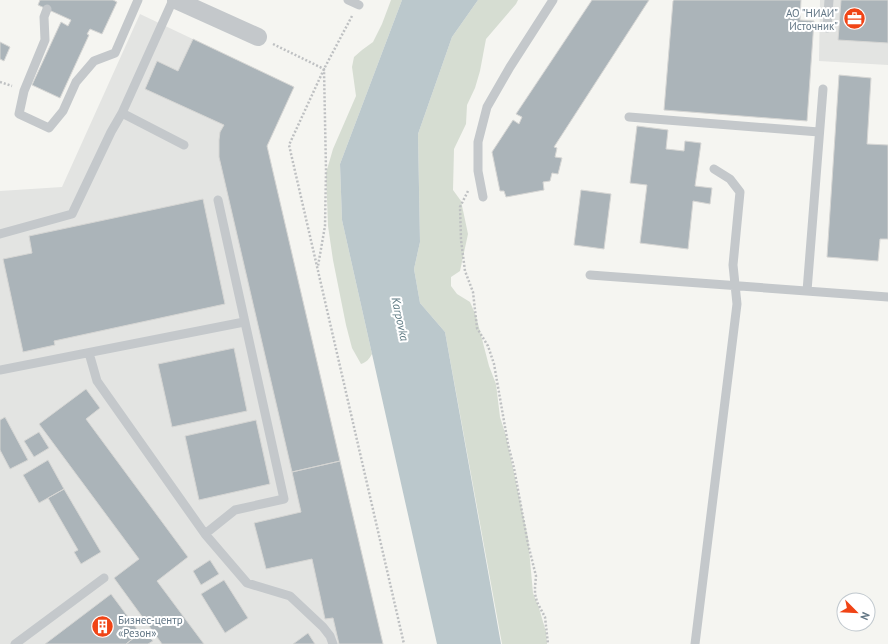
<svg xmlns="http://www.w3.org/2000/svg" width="888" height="644" viewBox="0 0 888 644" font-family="'PT Sans',sans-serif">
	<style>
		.built { fill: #e3e4e2 }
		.green { fill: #d6ddd2 }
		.water { fill: #bbc8cc }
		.building { fill: #abb4b9; stroke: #d6d6d4 }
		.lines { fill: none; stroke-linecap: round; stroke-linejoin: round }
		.path { stroke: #bec0c2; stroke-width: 2.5; stroke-dasharray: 2 2; stroke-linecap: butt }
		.service { stroke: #c4c8cb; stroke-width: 9 }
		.minor { stroke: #c4c8cb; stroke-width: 18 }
		.labels { text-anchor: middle; stroke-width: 4; stroke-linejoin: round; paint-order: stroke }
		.poi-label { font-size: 11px; fill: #627685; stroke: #fff; text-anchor: end }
		.water-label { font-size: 12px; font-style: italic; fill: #5d7982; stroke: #fff }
	</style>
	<rect width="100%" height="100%" fill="#f5f5f1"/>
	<path class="built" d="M820 0H888V65L819 61Z
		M140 14 294 87 267 146 383 644H148L152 641 144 630 126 644H0V191L62 187Z"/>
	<path class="green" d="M391 0H402L340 164 342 220 372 354C369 359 367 362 361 364L352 348 346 325 333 260 328 226 326 173 333 149 356 96 352 67 354 57 362 50 373 42 382 24Z
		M478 0H518L516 4 486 39 480 71 475 88 467 105 466 124 454 149 453 190 461 201 468 234 460 271 451 277V286L457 294 470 302 476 316 489 366 496 384 500 417 506 436 528 538 533 593 539 608 546 632 547 644H502L445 332 420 303 414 269 420 242 418 134 452 37Z"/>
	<path class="water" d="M402 0H478L452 37 418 134 420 242 414 269 420 303 445 332 501 644H437L342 220 340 164Z"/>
	<path class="building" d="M40 0H113L117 2 102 34 90 29 87 34 89 35 60 98 32 85 61 22 68 26 71 20 38 5Z
		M592 0H649L554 147 557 148 555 157 562 158 558 174 552 173 550 181 543 182 544 190 506 197 504 191H500L492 152 513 120 519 124 522 117 516 114Z
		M674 0H801L800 20 814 21 807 121 664 110 673 1Z
		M841 0H888V43L838 40Z
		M193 39 294 87 267 146 340 461 292 472 219 157V140L220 132 224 125 145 89 157 61 178 71Z
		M0 42 10 47 4 61 0 59Z
		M839 75 871 78 867 144 888 145V239H880L878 261 827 257Z
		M637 126 668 130 666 149 684 151 685 141 701 143 695 186 712 188 710 204 693 201 688 249 640 243 647 185 630 183Z
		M581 190 611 194 604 249 574 245Z
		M203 199 225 304 54 341 55 345 23 352 3 259 32 253 29 236Z
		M234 348 247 411 172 427 158 364Z
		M86 389 100 408 86 419 188 557 157 581 204 644H162L114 578 139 559 39 424Z
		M5 417 28 460 10 469 0 450V420Z
		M256 420 270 484 199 500 185 436Z
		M39 432 49 448 34 457 24 441Z
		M48 460 64 489 39 503 23 475Z
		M340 461 383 644H339L333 618 325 619 312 559 266 569 254 523 301 512 292 472Z
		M64 489 101 552 81 564 74 552 78 550 48 498Z
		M210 560 219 574 201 585 193 571Z
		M224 580 248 618 225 633 201 594Z
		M111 594 140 633 126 644H45Z
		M144 630 153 641 148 644H126Z
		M308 633 315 644H293Z"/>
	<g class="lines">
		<path class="path" d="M352 16 324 69 289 145 404 644
			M273 44 324 69 326 170 325 226 318 266
			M0 82 12 86
			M468 191 460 207 461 240 465 271 473 292 477 328 488 346 494 364 508 444 514 468 528 544 536 576 535 587V594L537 602 545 617 548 644"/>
		<path class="service" d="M348 0 359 5
			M47 9 44 17 45 40 24 91 19 114 49 128 63 111 76 82 94 61 115 53 138 0
			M827 28 829 0
			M122 113 173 0
			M629 117 819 132
			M483 197 478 171V142L487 107 510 67 553 0
			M0 234 72 214 111 132 122 113 184 145
			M590 275 888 297
			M807 291 823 89
			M89 353 97 381 205 534 247 583 290 596 323 627 330 636 333 644
			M0 370 244 322
			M205 534 235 510 284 499 218 200
			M15 644 104 578
			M695 644 737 304 733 265 740 192 730 179 714 169"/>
		<path class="minor" d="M176 0 258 37"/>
	</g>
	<defs>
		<symbol id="office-disc" viewBox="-11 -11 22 22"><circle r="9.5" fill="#f04416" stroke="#fff"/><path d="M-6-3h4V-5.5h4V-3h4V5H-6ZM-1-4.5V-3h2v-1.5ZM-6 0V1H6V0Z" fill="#fff"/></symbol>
		<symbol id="building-disc" viewBox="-11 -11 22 22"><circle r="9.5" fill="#f04416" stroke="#fff"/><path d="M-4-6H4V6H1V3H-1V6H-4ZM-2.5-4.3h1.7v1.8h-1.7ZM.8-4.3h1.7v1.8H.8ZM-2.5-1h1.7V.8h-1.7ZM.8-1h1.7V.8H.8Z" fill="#fff"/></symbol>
	</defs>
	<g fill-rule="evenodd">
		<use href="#office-disc" x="842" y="6" width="25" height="25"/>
		<use href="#building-disc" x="90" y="614" width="25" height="25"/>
	</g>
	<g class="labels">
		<g class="poi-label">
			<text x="838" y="17">АО "НИАИ"<tspan x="838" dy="13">Источник"</tspan></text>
			<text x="118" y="624" text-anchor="start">Бизнес-центр<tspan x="118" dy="13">«Резон»</tspan></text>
		</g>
		<g class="water-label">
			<text transform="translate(400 319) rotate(78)" y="4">Karpovka</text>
		</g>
	</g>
	<g transform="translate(856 612) rotate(114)"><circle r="19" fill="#ffffff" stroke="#c0c8ce"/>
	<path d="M0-3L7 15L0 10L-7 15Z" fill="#f04416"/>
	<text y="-6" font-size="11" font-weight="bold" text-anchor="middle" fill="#627685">N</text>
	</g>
</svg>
